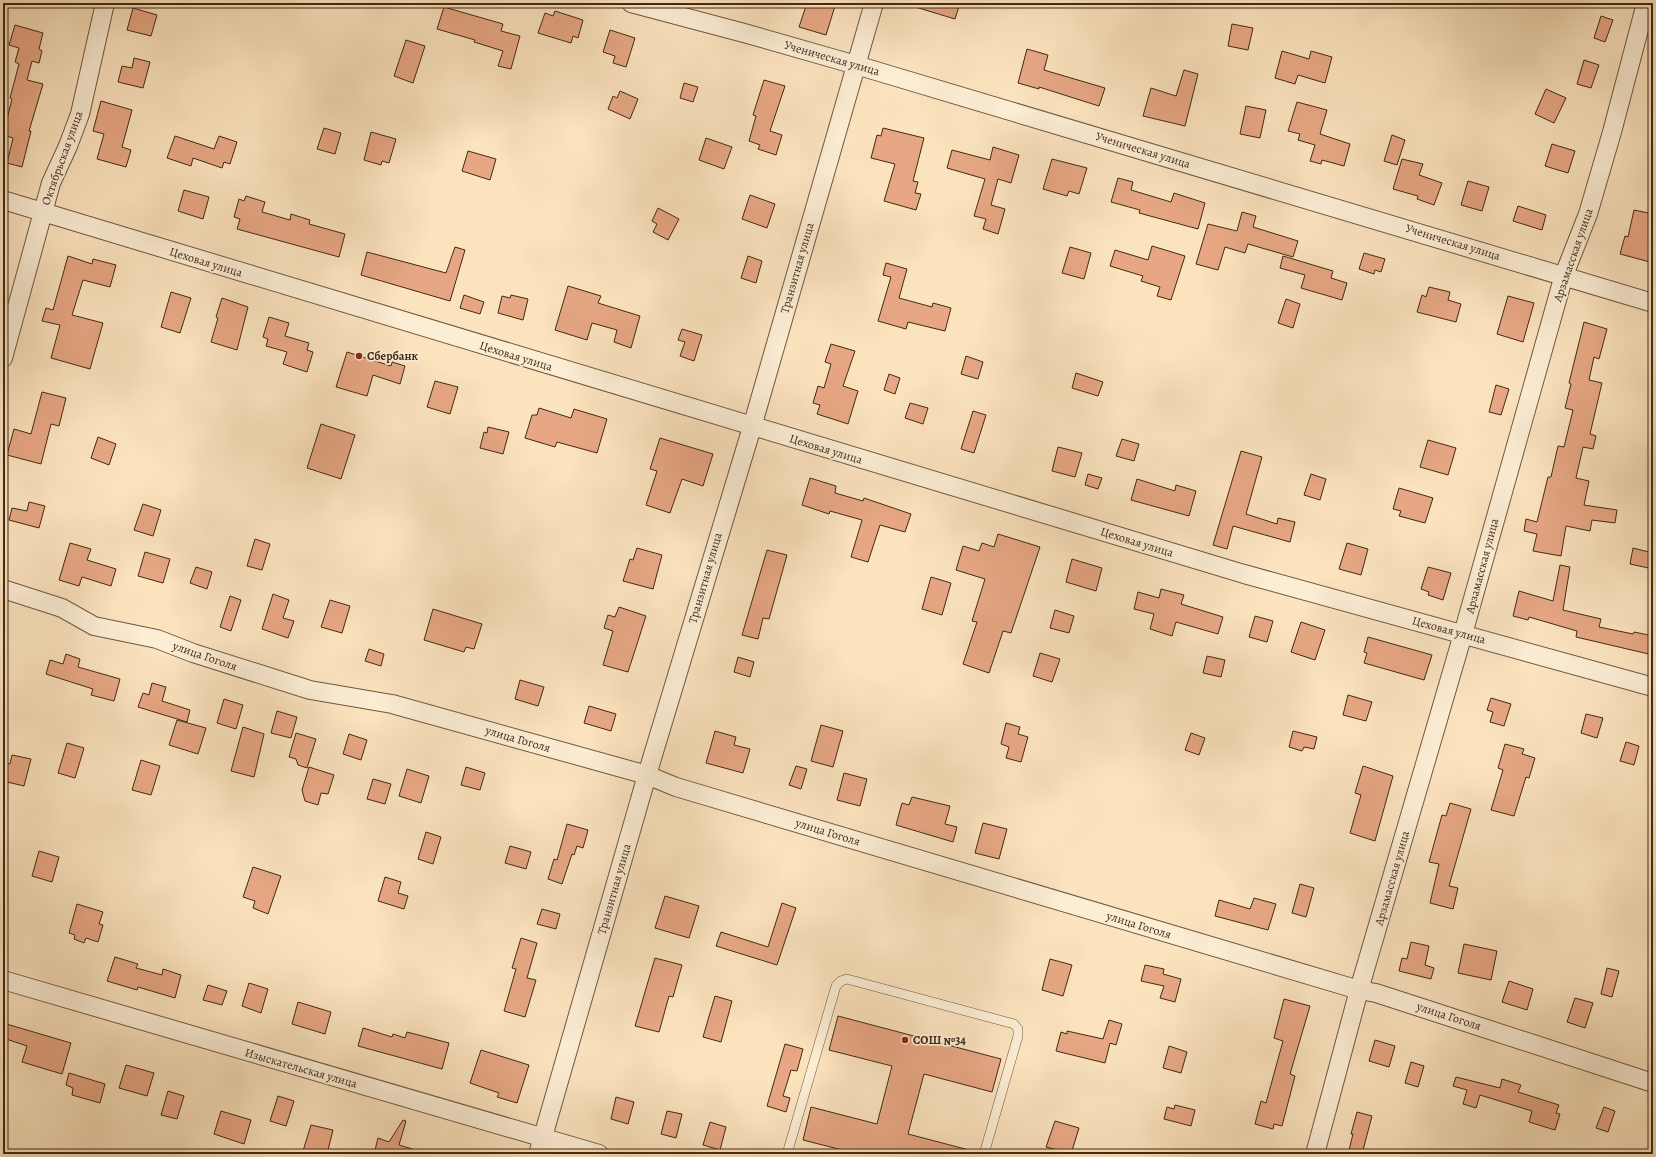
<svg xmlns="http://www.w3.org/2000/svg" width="1656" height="1157" viewBox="0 0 1656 1157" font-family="Alegreya,serif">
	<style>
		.building { fill: #e7a784; stroke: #422814 }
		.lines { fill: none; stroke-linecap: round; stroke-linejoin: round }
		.lane-casing { stroke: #70573e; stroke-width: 10 }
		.street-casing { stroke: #70573e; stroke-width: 20 }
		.lane { stroke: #fcedd5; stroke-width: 9 }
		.street { stroke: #fcedd5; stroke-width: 18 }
		.poi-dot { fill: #8f2418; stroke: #fcedd5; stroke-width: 1.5 }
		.labels { text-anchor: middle; stroke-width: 3.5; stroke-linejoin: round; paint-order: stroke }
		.street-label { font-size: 12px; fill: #422814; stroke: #fcedd5 }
		.poi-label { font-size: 12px; font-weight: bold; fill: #422814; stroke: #fcedd5; text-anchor: start }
	</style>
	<rect width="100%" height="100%" fill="#fbe3be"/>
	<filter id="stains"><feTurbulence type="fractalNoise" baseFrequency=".005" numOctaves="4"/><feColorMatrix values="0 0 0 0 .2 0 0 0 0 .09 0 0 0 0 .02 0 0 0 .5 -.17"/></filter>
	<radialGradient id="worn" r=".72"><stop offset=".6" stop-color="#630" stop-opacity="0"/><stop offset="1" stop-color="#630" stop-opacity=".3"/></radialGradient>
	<path class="building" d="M807 3H826L835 6 826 35 799 27Z
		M913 3H960L955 19 912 6Z
		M444 7 503 24 501 31 520 36 511 69 498 66 503 51 474 42 475 40 437 29Z
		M133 8 157 15 151 36 127 30Z
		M555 11 583 20 578 38 573 36 571 43 538 33 545 13 553 16Z
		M1601 16 1613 20 1605 42 1594 38Z
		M1232 24 1253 28 1248 50 1228 46Z
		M15 25 43 33 39 49 42 51 39 63 32 61 27 80 43 84 29 131H31L22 167 7 163 13 138 3 135 12 99 10 98 19 64 15 62 19 48 9 45Z
		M610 30 635 38 626 67 613 63 615 56 603 52Z
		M406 40 425 46 413 83 394 76Z
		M1027 49 1048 55 1044 70 1105 88 1099 106 1039 87V89L1018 83Z
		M1282 51 1309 59 1311 51 1332 57 1325 83 1298 75 1295 84 1275 78Z
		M134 58 150 62 143 88 118 82 122 66 132 68Z
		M1584 60 1599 65 1591 88 1577 84Z
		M1184 70 1198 74 1185 126 1143 116 1151 88 1176 96Z
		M764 80 785 86 770 131 782 135 776 155 758 149 760 145 749 141 756 116 753 115Z
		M684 83 698 87 693 102 680 98Z
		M1546 89 1566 98 1554 123 1535 114Z
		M620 91 638 99 630 119 608 109 613 96 617 98Z
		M101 101 132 110 122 147 131 150 126 167 97 159 104 134 93 131Z
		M1297 102 1327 110 1320 134 1350 144 1344 166 1322 160 1321 164 1310 161 1315 145 1298 140 1300 134 1288 131Z
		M1246 106 1266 110 1260 138 1240 134Z
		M324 128 341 133 335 154 317 149Z
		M883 128 924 138 913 181 918 182 915 193 921 194 916 210 884 201 895 164 871 158 877 135 881 136Z
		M371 132 396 139 389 163 382 161 381 165 364 160Z
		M1392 135 1405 140 1397 165 1384 161Z
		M175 136 214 149 219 136 237 142 230 164 224 162 222 168 193 158 191 166 167 158Z
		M706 138 732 147 724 169 699 160Z
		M1552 144 1575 151 1568 173 1545 166Z
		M993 147 1019 155 1011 183 998 179 991 205 1005 209 998 234 983 229 986 219 974 216 985 179 947 168 952 150 990 160Z
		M468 151 496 159 490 180 462 171Z
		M1052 159 1087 168 1079 194 1069 191 1067 196 1043 189Z
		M1402 159 1423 164 1419 175 1442 183 1434 205 1417 199 1418 196 1393 189Z
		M1118 178 1133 182 1131 190 1171 202 1174 193 1205 203 1198 229 1139 213 1140 210 1111 202Z
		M1468 181 1489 187 1482 211 1461 205Z
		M184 190 209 197 203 219 178 211Z
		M750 195 775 204 767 228 742 219Z
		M246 196 265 202 262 212 290 220 291 214 310 220 309 224 345 234 339 257 237 229 240 219 234 217 239 199 244 201Z
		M1518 206 1546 215 1542 230 1513 221Z
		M658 208 679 219 668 240 653 232 657 224 652 221Z
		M1634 210 1653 214 1650 233 1653 234V250L1650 262 1620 254 1625 236 1628 237Z
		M1242 212 1256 216 1253 227 1298 241 1293 257 1248 244 1245 253 1225 247 1218 270 1196 264 1208 224 1237 231Z
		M1152 246 1185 256 1171 300 1157 296 1160 287 1141 281 1143 276 1110 266 1115 250 1148 260Z
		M455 247 465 250 450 301 361 275 367 252 446 273Z
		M1070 247 1091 253 1084 279 1062 273Z
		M1364 253 1385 259 1381 272 1375 270 1374 274 1359 269Z
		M68 256 92 264 93 259 116 265 110 287 83 280 72 315 103 323 90 369 51 358 60 325 42 321 46 308 53 310Z
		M748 256 762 261 756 283 741 278Z
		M1283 256 1333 271 1331 278 1347 283 1342 300 1301 288 1305 275 1280 268Z
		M886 263 907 269 899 298 932 307 933 303 951 308 945 331 908 322 906 329 878 321 891 277 883 275Z
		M568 286 601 296 598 303 640 316 631 348 614 342 617 330 592 323 587 340 555 330Z
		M1429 287 1450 292 1448 300 1461 304 1456 322 1417 312 1422 295 1426 297Z
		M171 292 191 298 180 333 161 327Z
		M464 295 484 302 480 314 460 308Z
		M511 295 528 299 523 320 498 313 502 296 510 298Z
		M1508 296 1534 303 1523 342 1497 334Z
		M222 298 248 307 237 350 211 342 218 318 216 317Z
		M1286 299 1300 304 1293 328 1278 323Z
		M269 317 289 323 285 336 309 343 307 350 313 352 307 372 283 364 287 352 266 346 268 339 263 337Z
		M1584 322 1607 329 1599 359 1594 357 1589 380 1602 383 1590 434 1596 436 1593 449 1583 447 1576 478 1589 481 1584 505 1617 510 1615 523 1592 520 1590 531 1566 526 1561 556 1533 551 1537 534 1524 531 1526 519 1537 522 1548 477H1551L1558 446 1564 447 1573 410 1565 408 1571 384 1569 383Z
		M682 329 702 335 694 361 680 356 685 342 678 340Z
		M831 344 855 351 843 386 858 391 848 424 817 414 820 405 813 403 818 386 824 388 831 364 825 362Z
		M347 352 391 366 392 362 405 366 400 384 373 375 367 396 336 387Z
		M966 356 983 362 978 379 961 374Z
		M1076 373 1103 382 1098 396 1072 388Z
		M889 374 900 378 895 394 884 390Z
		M435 381 458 387 450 414 427 407Z
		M1496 385 1509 389 1501 415 1489 412Z
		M42 392 66 398 59 426 51 424 41 464 7 455 14 429 31 434Z
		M910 403 928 408 923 424 905 418Z
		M539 408 571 418 574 409 607 419 597 453 557 442 555 447 525 438 532 415H537Z
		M973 411 986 415 974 453 961 449Z
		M321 424 355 435 341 479 307 468Z
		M488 427 509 432 503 454 480 448 484 432 487 433Z
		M98 437 116 444 109 465 91 458Z
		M660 438 713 454 703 486 682 479 670 513 646 505 657 471 650 469Z
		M1122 439 1139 444 1134 461 1116 456Z
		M1428 440 1456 448 1448 475 1420 467Z
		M1058 447 1082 453 1075 477 1052 471Z
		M1241 451 1262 457 1246 514 1277 524 1278 518 1295 522 1290 542 1233 526 1227 549 1213 545Z
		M1088 474 1102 478 1098 489 1085 485Z
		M1311 474 1326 479 1320 500 1304 495Z
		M810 478 836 486 835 493 863 501 864 498 911 514 905 532 880 525 868 562 851 557 862 520 830 511 829 514 802 505Z
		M1137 479 1175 491 1176 485 1196 491 1189 516 1131 500Z
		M1399 488 1433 498 1425 523 1399 516 1401 511 1393 509Z
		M29 502 45 506 39 528 9 520 12 508 27 511Z
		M143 504 161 510 153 536 134 530Z
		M998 534 1040 547 1011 633 1003 631 989 673 963 664 977 622 972 621 985 579 956 570 963 546 979 551 982 543 994 547Z
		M255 539 270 544 262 570 247 566Z
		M70 543 91 549 87 560 116 569 111 586 82 577 79 586 59 580Z
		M1347 543 1368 549 1361 575 1339 569Z
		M637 548 662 555 653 589 623 581 630 559 633 560Z
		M1633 548 1653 553V569L1630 564Z
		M767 550 787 555 769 619 763 618 758 639 742 635Z
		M145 552 170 559 163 583 138 576Z
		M1072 559 1102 568 1096 591 1066 582Z
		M1560 565 1570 567 1563 610 1601 619 1599 627 1633 634 1634 632 1653 636V655L1576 637 1577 631 1529 617 1528 620 1513 616 1519 591 1553 601Z
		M196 567 212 572 207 589 190 583Z
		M1428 567 1451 573 1443 600 1428 595 1429 592 1421 589Z
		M931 577 951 583 942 615 922 609Z
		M1161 589 1184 595 1181 604 1223 617 1218 634 1176 622 1172 636 1150 629 1154 614 1134 609 1138 592 1159 598Z
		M273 594 289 600 283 618 294 621 288 638 262 629Z
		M230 596 241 600 231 631 220 627Z
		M330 600 350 606 342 633 321 627Z
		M619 607 646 616 628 672 603 665 613 631 604 628 608 615 615 617Z
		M433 609 482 624 474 649 466 647 464 652 424 640Z
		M1055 610 1074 616 1069 633 1050 628Z
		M1255 616 1273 621 1267 642 1249 637Z
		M1301 622 1325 630 1315 660 1291 652Z
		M1368 637 1432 655 1424 680 1364 663 1367 653 1364 652Z
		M369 649 384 654 381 666 365 661Z
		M1040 653 1060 659 1052 682 1033 676Z
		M66 654 80 659 78 667 120 679 114 701 91 695 93 689 46 674 50 660 63 664Z
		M1207 656 1225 660 1221 677 1203 673Z
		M738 657 754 662 750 677 734 672Z
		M520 680 544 687 538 706 515 699Z
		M152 683 166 687 162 701 190 710 187 722 138 707 143 693 149 695Z
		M1348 695 1372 702 1366 721 1343 715Z
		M1491 698 1511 704 1504 726 1490 722 1493 712 1487 710Z
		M224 699 243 705 236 729 217 723Z
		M589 706 616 714 611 731 584 723Z
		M277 711 297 717 291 738 271 733Z
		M1586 714 1603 718 1597 738 1581 733Z
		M177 720 206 728 198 754 169 745Z
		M1006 723 1020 727 1018 734 1028 737 1021 762 1006 758 1009 747 1001 744Z
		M821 725 843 731 833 767 811 761Z
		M243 727 264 734 254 777 231 771Z
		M715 731 736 737 734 745 750 749 743 773 706 763Z
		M1293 731 1317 737 1314 749 1304 747 1302 751 1289 747Z
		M296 733 316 739 307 768 298 765 296 759 289 757Z
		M1191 733 1205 738 1199 755 1185 750Z
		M349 734 367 740 361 760 343 754Z
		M1626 742 1639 746 1634 765 1620 761Z
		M67 743 84 748 75 778 58 773Z
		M1505 744 1524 749 1522 754 1535 758 1529 778 1526 777 1514 816 1491 810 1503 770 1498 768Z
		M12 755 31 759 24 786 3 781V762L10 764Z
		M141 760 160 766 151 795 132 790Z
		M796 766 807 769 801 789 789 785Z
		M1363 766 1393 776 1375 841 1350 833 1361 795 1355 793Z
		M309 767 334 775 328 794 321 793 318 805 305 801 302 790Z
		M466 767 485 773 480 790 461 785Z
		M407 769 429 776 421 803 399 796Z
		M844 773 867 779 860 806 837 800Z
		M373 779 391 784 385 804 367 799Z
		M912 797 950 806 945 824 957 827 953 842 896 825 902 803 909 805Z
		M1450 803 1471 809 1449 886 1458 888 1453 909 1430 903 1439 864 1429 862 1442 815 1446 816Z
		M983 823 1007 829 999 859 975 853Z
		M567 824 588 830 583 848 577 846 574 855 572 854 562 884 548 879 554 859 557 860Z
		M426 832 441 837 433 864 418 859Z
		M510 846 531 852 526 869 505 863Z
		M39 851 59 857 52 882 32 876Z
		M253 867 281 876 268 914 253 908 255 901 243 897Z
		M385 877 401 882 398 893 408 896 404 909 378 901Z
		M1300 884 1314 888 1306 917 1292 913Z
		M665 896 699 906 689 938 655 928Z
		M1254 898 1276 904 1268 930 1215 916 1219 900 1250 909Z
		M782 903 796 908 777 965 716 946 721 932 768 947Z
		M77 904 103 912 99 924 103 925 98 942 86 938 84 943 74 939 75 935 69 933Z
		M542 909 560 914 556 929 537 924Z
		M521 938 537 943 527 978 536 980 525 1017 504 1011 516 969 512 968Z
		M1411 942 1429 946 1425 965 1434 968 1431 979 1399 971 1402 958 1407 959Z
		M1464 944 1497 951 1491 980 1458 973Z
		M115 957 138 964 136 968 162 975 163 969 181 975 175 998 138 987 137 990 107 981Z
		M655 958 682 965 673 997 669 996 659 1032 635 1026Z
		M1050 959 1072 965 1063 996 1042 990Z
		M1145 965 1164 969 1163 974 1181 979 1175 1002 1160 998 1164 986 1141 981Z
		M1607 968 1619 971 1612 997 1601 994Z
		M1509 981 1533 989 1527 1010 1502 1002Z
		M249 983 268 989 261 1013 242 1006Z
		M208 985 227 991 222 1005 203 1000Z
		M715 996 732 1001 721 1042 703 1037Z
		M1575 998 1593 1003 1585 1028 1567 1022Z
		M1284 999 1310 1006 1290 1074 1295 1076 1282 1126 1274 1124 1273 1129 1255 1124 1261 1101 1266 1103 1283 1041 1274 1038Z
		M298 1002 331 1012 325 1034 292 1024Z
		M838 1016 1001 1059 992 1092 924 1074 908 1134 969 1150 968 1154H858L803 1140 811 1107 877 1124 892 1066 829 1050Z
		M1109 1020 1122 1024 1116 1045 1110 1043 1105 1063 1056 1051 1061 1032 1067 1034V1031L1103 1039Z
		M3 1023 71 1043 62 1074 22 1062 27 1046 3 1038Z
		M363 1028 392 1037 393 1034 405 1038 407 1032 449 1043 442 1069 358 1046Z
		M1375 1040 1395 1046 1389 1067 1369 1061Z
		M785 1044 803 1049 797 1071 791 1070 783 1096 790 1098 786 1112 767 1106Z
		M1169 1046 1187 1052 1181 1073 1163 1068Z
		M481 1050 529 1065 517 1103 497 1097 499 1093 470 1083Z
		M1411 1062 1424 1066 1418 1087 1405 1083Z
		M126 1065 154 1073 147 1096 119 1088Z
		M69 1073 105 1084 100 1103 72 1095 73 1088 66 1085Z
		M1456 1077 1500 1088 1502 1079 1521 1085 1518 1092 1559 1105 1556 1113 1560 1114 1555 1130 1529 1122 1532 1111 1480 1095 1476 1108 1463 1104 1467 1090 1453 1086Z
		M168 1091 184 1096 177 1119 161 1115Z
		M278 1096 294 1101 286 1126 270 1121Z
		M616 1097 634 1102 628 1124 611 1119Z
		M1175 1105 1195 1110 1191 1126 1164 1119 1167 1107 1174 1109Z
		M1604 1107 1615 1111 1608 1132 1596 1128Z
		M221 1111 251 1120 244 1144 214 1134Z
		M667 1111 682 1114 676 1138 661 1134Z
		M1357 1112 1372 1116 1362 1154H1348L1353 1134H1351Z
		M403 1120 406 1121 399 1145 419 1151V1154H374L378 1138 389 1142Z
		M1055 1121 1079 1128 1071 1154 1046 1147Z
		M710 1122 726 1127 720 1150 703 1145Z
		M311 1125 333 1130 327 1154H302Z"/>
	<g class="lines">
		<defs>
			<path id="lane" d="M787 1154 836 986 841 981 847 979 1014 1024 1018 1029V1036L984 1154"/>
			<path id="street" d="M631 3 744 33 856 65 1653 303
				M3 200 1244 574 1653 687
				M3 358 51 183 68 146 80 114 105 3
				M3 589 62 608 94 626 157 639 193 653 310 690 392 704 647 775 676 787 1359 990 1376 993 1653 1083
				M3 980 599 1154
				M538 1154 647 775 752 427 874 3
				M1315 1154 1359 990 1463 634 1564 275 1588 214 1612 132 1646 3"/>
		</defs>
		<use href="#lane" class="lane-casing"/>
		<use href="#street" class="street-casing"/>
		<use href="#lane" class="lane"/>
		<use href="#street" class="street"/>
	</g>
	<g class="poi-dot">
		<circle cx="359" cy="356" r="4"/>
		<circle cx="905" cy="1040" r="4"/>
	</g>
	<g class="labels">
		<g class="street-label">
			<text transform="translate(832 58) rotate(16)" y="4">Ученическая улица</text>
			<text transform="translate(1143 150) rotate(17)" y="4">Ученическая улица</text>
			<text transform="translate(62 158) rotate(-70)" y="4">Октябрьская улица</text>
			<text transform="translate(1453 242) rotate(17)" y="4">Ученическая улица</text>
			<text transform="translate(1573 255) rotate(-71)" y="4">Арзамасская улица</text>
			<text transform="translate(206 262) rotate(17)" y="4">Цеховая улица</text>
			<text transform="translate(797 268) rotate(-74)" y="4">Транзитная улица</text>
			<text transform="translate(516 356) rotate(17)" y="4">Цеховая улица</text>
			<text transform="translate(826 449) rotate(17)" y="4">Цеховая улица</text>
			<text transform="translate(1137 542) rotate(17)" y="4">Цеховая улица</text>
			<text transform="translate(1482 566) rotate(-75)" y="4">Арзамасская улица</text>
			<text transform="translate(705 578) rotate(-74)" y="4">Транзитная улица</text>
			<text transform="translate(1449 630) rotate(15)" y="4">Цеховая улица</text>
			<text transform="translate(205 656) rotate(19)" y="4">улица Гоголя</text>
			<text transform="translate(518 739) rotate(16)" y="4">улица Гоголя</text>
			<text transform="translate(828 832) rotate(17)" y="4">улица Гоголя</text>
			<text transform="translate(1392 878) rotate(-74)" y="4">Арзамасская улица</text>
			<text transform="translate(614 889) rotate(-74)" y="4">Транзитная улица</text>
			<text transform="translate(1139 925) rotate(17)" y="4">улица Гоголя</text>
			<text transform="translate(1449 1016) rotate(18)" y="4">улица Гоголя</text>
			<text transform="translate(301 1068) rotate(16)" y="4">Изыскательская улица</text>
		</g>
		<g class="poi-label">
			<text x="367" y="360">Сбербанк</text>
			<text x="913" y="1044">СОШ №34</text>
		</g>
	</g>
	<rect width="1656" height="1157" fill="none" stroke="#fbe3be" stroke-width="16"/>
	<rect x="4" y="4" width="1648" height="1149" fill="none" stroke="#422814" stroke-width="2"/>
	<rect x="8" y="8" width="1640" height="1141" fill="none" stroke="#422814"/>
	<rect width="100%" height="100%" filter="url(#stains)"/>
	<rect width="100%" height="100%" fill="url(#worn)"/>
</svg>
